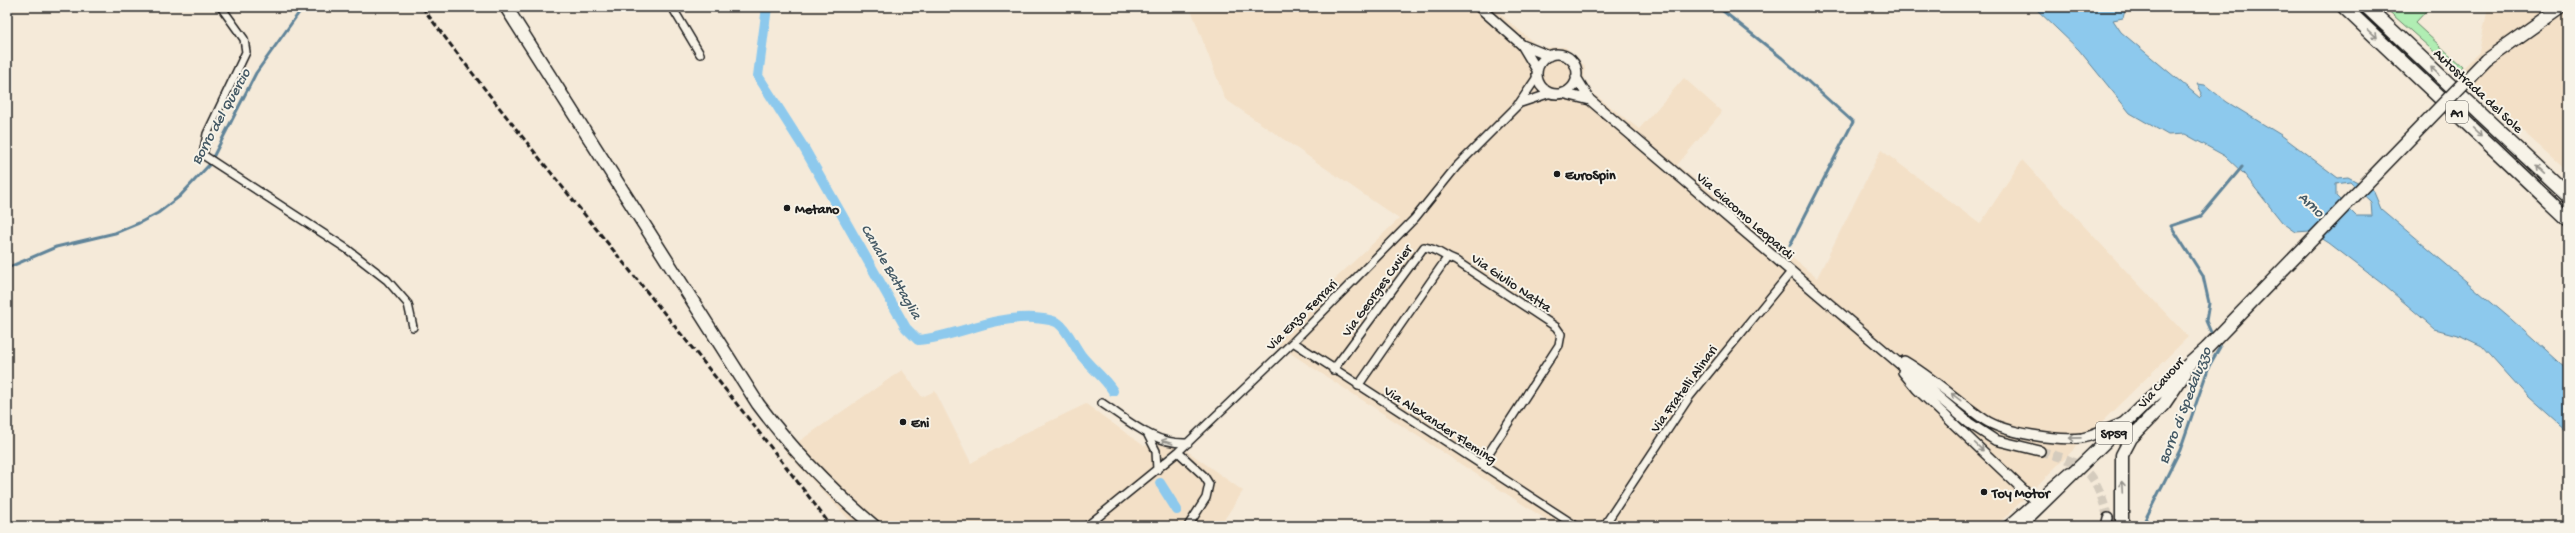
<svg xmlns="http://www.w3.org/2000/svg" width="2575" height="533" viewBox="0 0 2575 533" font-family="'Gochi Hand',sans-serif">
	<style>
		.built { fill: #f3e0c7 }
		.green { fill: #b0edb3; stroke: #668468 }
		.water { fill: #8dc9ed; stroke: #608499; fill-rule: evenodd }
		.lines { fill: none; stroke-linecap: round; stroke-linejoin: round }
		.stream { stroke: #608499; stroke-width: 3 }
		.canal { stroke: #8dc9ed; stroke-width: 10 }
		.tertiary-tunnel { stroke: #d4cbbd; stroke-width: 9; stroke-dasharray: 9 4.5; stroke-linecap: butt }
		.minor-casing { stroke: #1c1c1c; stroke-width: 10 }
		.tertiary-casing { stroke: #1c1c1c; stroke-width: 12 }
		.primary-casing { stroke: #1c1c1c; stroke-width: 15 }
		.motorway-casing { stroke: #1c1c1c; stroke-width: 16 }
		.minor { stroke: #f7f3e8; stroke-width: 7 }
		.tertiary { stroke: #f7f3e8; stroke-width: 9 }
		.primary { stroke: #f7f3e8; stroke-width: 12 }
		.motorway { stroke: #f7f3e8; stroke-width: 13 }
		.rail { stroke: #1c1c1c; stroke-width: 3; stroke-dasharray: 6 3; stroke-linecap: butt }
		.primary-bridge-casing { stroke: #1c1c1c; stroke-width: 15; stroke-linecap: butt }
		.primary-bridge { stroke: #f7f3e8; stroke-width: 12 }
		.oneway { stroke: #94928c }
		.poi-dot { fill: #1c1c1c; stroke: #f7f3e8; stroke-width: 1.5 }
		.labels { text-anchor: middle; stroke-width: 4; stroke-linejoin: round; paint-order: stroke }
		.shield { fill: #f7f3e8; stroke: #5e5c59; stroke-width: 1 }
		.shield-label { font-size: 13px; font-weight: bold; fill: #1c1c1c }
		.street-label { font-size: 14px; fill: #1c1c1c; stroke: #f7f3e8 }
		.poi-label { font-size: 14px; font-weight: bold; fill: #1c1c1c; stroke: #f7f3e8; text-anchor: start }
		.water-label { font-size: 15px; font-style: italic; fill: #445965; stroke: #f7f3e8 }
	</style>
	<rect width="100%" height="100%" fill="#f5ead9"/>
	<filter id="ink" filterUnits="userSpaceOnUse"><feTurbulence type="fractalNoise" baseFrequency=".025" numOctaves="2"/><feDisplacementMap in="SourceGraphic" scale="8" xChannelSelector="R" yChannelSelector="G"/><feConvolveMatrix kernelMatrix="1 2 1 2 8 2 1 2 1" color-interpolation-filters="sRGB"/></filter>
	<g filter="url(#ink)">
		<path class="built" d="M1190 7H1492L1540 48 1565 47 1585 66 1584 86 1639 129 1684 78 1722 112 1677 165 1817 278 1881 150 1980 224 2022 160 2188 337 1996 526H1556L1270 340 1399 219 1225 99Z
			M2488 7H2568V172L2458 73 2479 52Z
			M902 370 922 397 935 391 971 463 1025 433 1086 404 1144 446 1172 440 1243 491 1220 526H855L785 451Z"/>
		<path class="green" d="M2384 7H2430L2415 23 2463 67 2458 73Z"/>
		<path class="water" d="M2034 7H2126L2123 18 2113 20 2121 32 2200 98 2202 93 2197 84 2205 85 2227 102 2281 135 2338 178 2348 177 2373 190 2381 209 2512 320 2568 371V433L2529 398 2482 346 2461 336 2435 329 2385 286 2329 243 2310 231 2296 232 2282 222 2244 174 2225 156 2185 134 2168 135 2130 113 2079 50ZM2350 182 2371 202 2372 216H2356L2336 196V184Z"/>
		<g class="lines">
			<path class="stream" d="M1718 7 1782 58 1853 122 1790 245
				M7 268 56 247 115 233 139 223 158 213 180 196 209 165 256 73 303 7
				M2213 337 2206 321 2209 303 2203 276 2171 226 2201 216 2242 167
				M2142 526 2180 450 2209 366 2220 347 2216 341"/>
			<path class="canal" d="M767 7 758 76 804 148 906 328 918 340C960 336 989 316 1034 318 1042 319 1051 319 1058 323 1067 329 1074 346 1081 355 1091 368 1104 377 1113 391
				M1160 483 1177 510"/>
			<path class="tertiary-tunnel" d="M2040 451C2088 464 2095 471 2108 518"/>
			<defs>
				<path id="minor" d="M221 7 244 39 246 52 207 134 203 155 347 249 387 280 408 304 413 327
					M672 7 700 54
					M1518 104 1551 93
					M1293 342 1576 526
					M1333 370 1424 247C1441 250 1441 256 1456 261L1556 327 1561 334 1559 345 1481 465
					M1358 386 1447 258
					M1102 403C1129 421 1154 445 1188 443
					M1147 433 1156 451 1157 470
					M1178 452 1204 476 1209 484 1206 498 1188 526
					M1087 526 1178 452 1293 342 1415 218 1456 167 1518 105 1537 77
					M1604 526 1690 396 1791 272
					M2006 526 2069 471"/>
				<path id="tertiary" d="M1479 7 1522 45 1537 70
					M1522 45 1549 56
					M1537 74a20 20 0 1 1 40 0a20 20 0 1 1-40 0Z
					M1576 77 1590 100 1969 423 1995 440 2040 451
					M1562 93 1590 100
					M1904 361C1933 378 1957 401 1985 420 2005 433 2058 441 2082 438 2096 435 2110 428 2122 423
					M1903 372 1917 389 2034 500
					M2106 526 2108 518"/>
				<path id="primary" d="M506 7 758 404C793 451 829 488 874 526
					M2486 60 2561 7
					M2019 526 2139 409 2207 348
					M2122 526V455L2131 438 2164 404 2185 373"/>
				<path id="motorway" d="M2344 7 2568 219
					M2367 7 2568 196"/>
			</defs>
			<use href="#minor" class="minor-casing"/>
			<use href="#tertiary" class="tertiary-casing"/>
			<use href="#primary" class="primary-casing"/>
			<use href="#motorway" class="motorway-casing"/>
			<use href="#minor" class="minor"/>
			<use href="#tertiary" class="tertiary"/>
			<use href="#primary" class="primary"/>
			<use href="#motorway" class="motorway"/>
			<path class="rail" d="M422 7C554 183 699 350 831 526"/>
			<defs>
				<path id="primary-bridge" d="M2207 348 2486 60"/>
			</defs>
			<use href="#primary-bridge" class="primary-bridge-casing"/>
			<use href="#primary-bridge" class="primary-bridge"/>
		</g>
		<defs><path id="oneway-shaft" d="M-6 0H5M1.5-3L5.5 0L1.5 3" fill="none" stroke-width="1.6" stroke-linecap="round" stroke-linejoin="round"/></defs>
		<g class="oneway">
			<use href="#oneway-shaft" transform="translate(2373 34) rotate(43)"/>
			<use href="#oneway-shaft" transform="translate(2435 71) rotate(-137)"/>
			<use href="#oneway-shaft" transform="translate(2478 132) rotate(43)"/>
			<use href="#oneway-shaft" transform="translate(2540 170) rotate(-137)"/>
			<use href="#oneway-shaft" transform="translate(1956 397) rotate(-142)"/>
			<use href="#oneway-shaft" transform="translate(2075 438) rotate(179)"/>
			<use href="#oneway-shaft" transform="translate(1167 442) rotate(-162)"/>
			<use href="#oneway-shaft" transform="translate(1979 447) rotate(43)"/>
			<use href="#oneway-shaft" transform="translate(2122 487) rotate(-93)"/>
		</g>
	</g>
	<g class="poi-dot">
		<circle cx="1557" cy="174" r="4"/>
		<circle cx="787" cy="208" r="4"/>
		<circle cx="903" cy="422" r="4"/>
		<circle cx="1984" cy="492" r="4"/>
	</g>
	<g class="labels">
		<g class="shield">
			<rect x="2446" y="101" width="22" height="22" rx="3"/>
			<rect x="2096" y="422" width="36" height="22" rx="3"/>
		</g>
		<g class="shield-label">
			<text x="2457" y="117">A1</text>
			<text x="2114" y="438">SP59</text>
		</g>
		<g class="street-label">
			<text transform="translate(2479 90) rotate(43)" y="5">Autostrada del Sole</text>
			<text transform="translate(1746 215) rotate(41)" y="5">Via Giacomo Leopardi</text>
			<text transform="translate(1512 282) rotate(34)" y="5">Via Giulio Natta</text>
			<text transform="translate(1376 290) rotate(-54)" y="5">Via Georges Cuvier</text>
			<text transform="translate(1301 314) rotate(-45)" y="5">Via Enzo Ferrari</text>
			<text transform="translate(2160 382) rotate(-49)" y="5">Via Cavour</text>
			<text transform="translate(1683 388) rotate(-54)" y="5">Via Fratelli Alinari</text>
			<text transform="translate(1441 424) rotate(33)" y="5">Via Alexander Fleming</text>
		</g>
		<g class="poi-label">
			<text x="1565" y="179">EuroSpin</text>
			<text x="795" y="213">Metano</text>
			<text x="911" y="427">Eni</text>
			<text x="1992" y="497">Toy Motor</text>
		</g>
		<g class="water-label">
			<text transform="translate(220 116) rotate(-61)" y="5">Borro del Quercio</text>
			<text transform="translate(2312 204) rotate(44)" y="5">Arno</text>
			<text transform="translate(892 271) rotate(60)" y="5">Canale Battaglia</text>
			<text transform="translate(2184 405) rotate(-69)" y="5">Borro di Spedaluzzo</text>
		</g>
	</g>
	<rect width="2575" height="533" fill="none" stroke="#f7f3e8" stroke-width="24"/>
	<rect x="12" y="12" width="2551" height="509" fill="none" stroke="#1c1c1c" stroke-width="1.5" filter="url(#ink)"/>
</svg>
